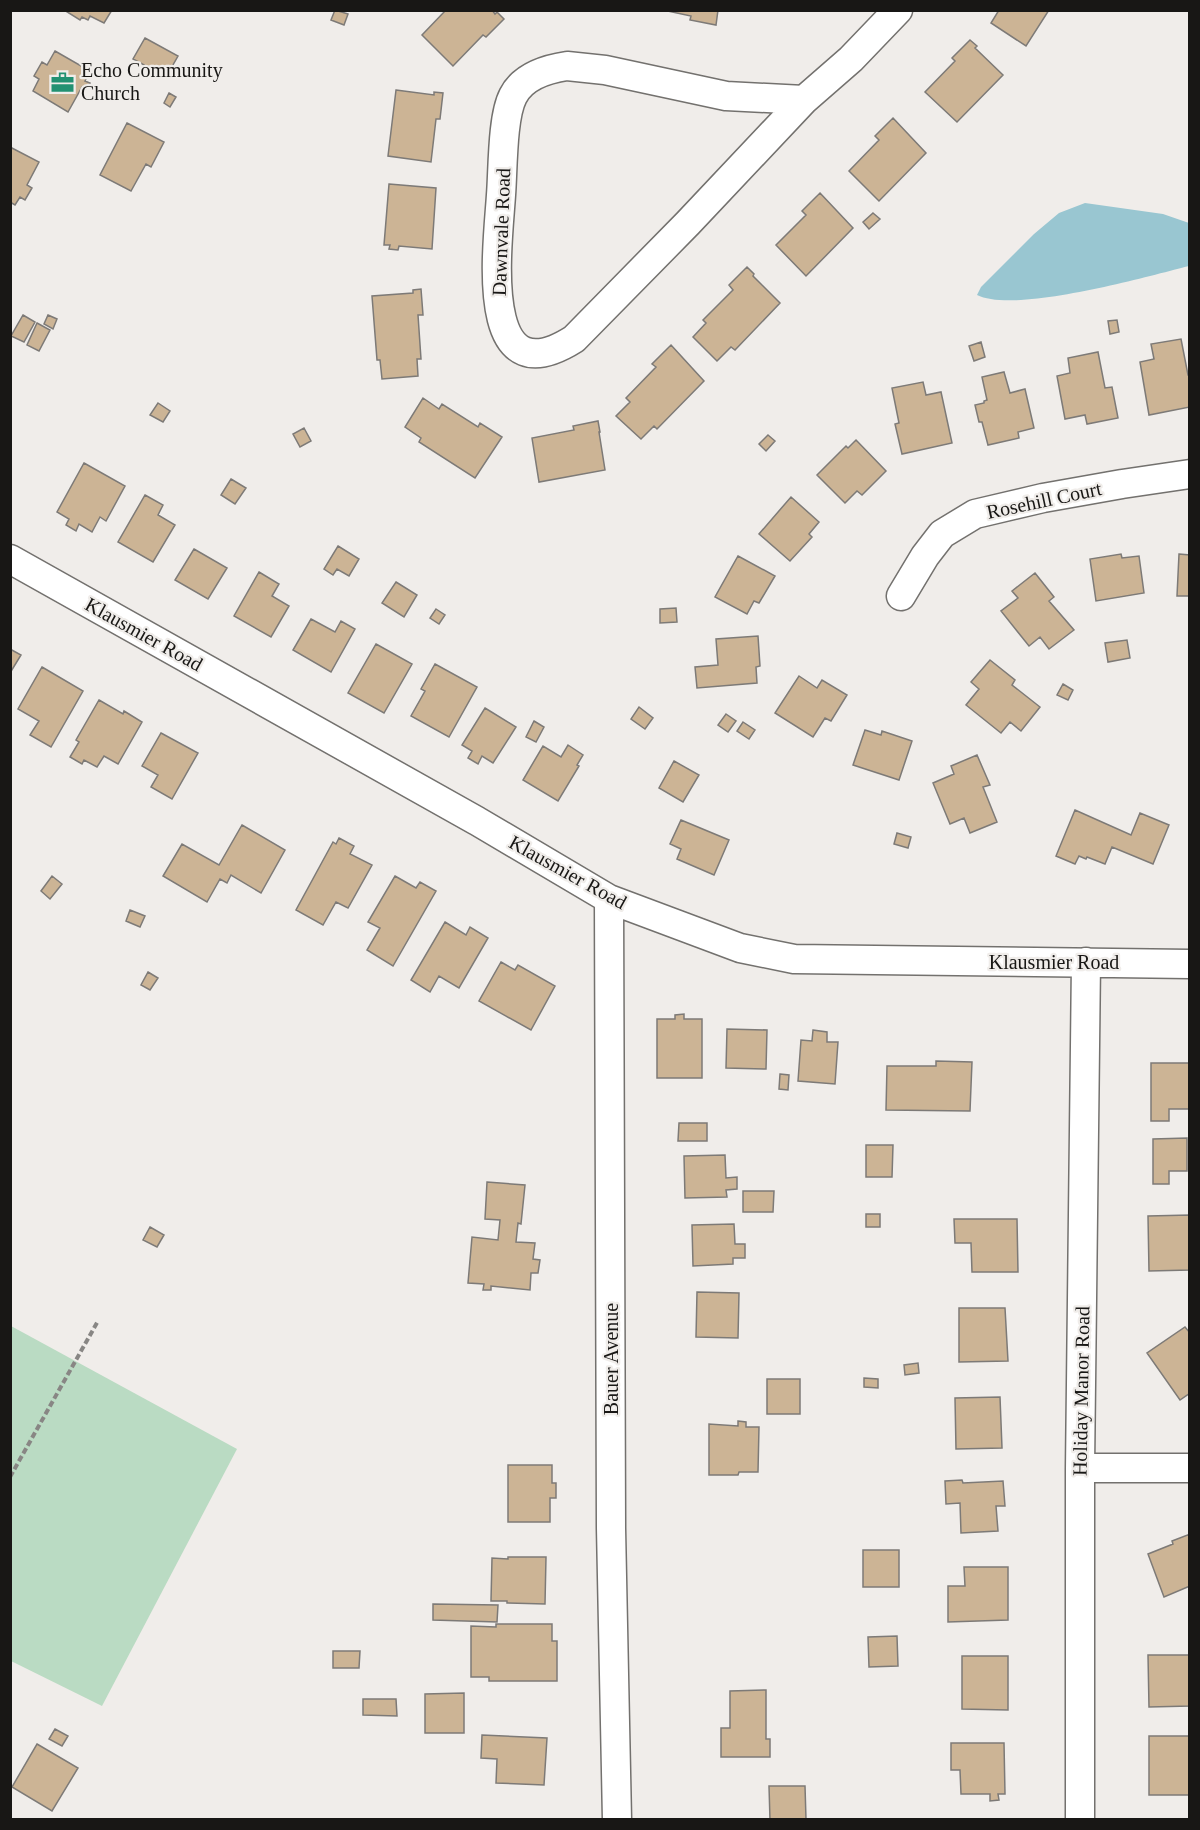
<svg xmlns="http://www.w3.org/2000/svg" width="1200" height="1830" viewBox="0 0 1200 1830" font-family="'Times New Roman',serif">
	<style>
		.green { fill: #badbc3 }
		.water { fill: #99c6d1 }
		.building { fill: #ccb495; stroke: #7d7a77; stroke-width: 1.5 }
		.lines { fill: none; stroke-linecap: round; stroke-linejoin: round }
		.street-casing { stroke: #73716e; stroke-width: 31 }
		.path { stroke: #888684; stroke-width: 4; stroke-dasharray: 6 3; stroke-linecap: butt }
		.street { stroke: #fff; stroke-width: 28 }
		.labels { text-anchor: middle; stroke-width: 4.5; stroke-linejoin: round; paint-order: stroke }
		.poi-label { font-size: 20px; fill: #181715; stroke: #f0edea; text-anchor: start }
		.street-label { font-size: 20px; fill: #181715; stroke: #f0edea }
	</style>
	<rect width="100%" height="100%" fill="#f0edea"/>
	<path class="green" d="M11 1326 237 1449 102 1706 11 1661Z"/>
	<path class="water" d="M1085 203 1163 214 1189 223V266C1145 277 1015 314 977 295L981 287 1034 234 1059 213Z"/>
	<path class="building" d="M64 10H112L104 23 90 16 88 20 82 17 80 20Z
		M335 10 348 14 344 25 331 20Z
		M446 10H492L495 14 497 12 504 19 486 37 483 35 453 66 422 35Z
		M663 10H718L716 25 690 20 691 16Z
		M999 10H1049L1026 46 991 23Z
		M145 38 178 56 166 77 133 59Z
		M970 40 977 46 975 48 1003 75 957 122 925 92 955 61 952 58Z
		M55 51 90 71 85 81 90 83 86 89 82 87 68 112 33 91 39 79 34 76 42 62 47 65Z
		M396 90 434 95V92L443 93 440 119H436L431 162 388 156Z
		M169 93 176 97 170 107 164 103Z
		M893 118 926 153 879 201 849 171 879 140 875 136Z
		M127 123 164 142 151 167 146 164 131 191 100 175Z
		M10 147 39 162 27 185 32 188 25 200 20 197 15 205 10 202Z
		M389 184 436 188 432 249 399 246 398 250 389 249 390 245H384Z
		M820 193 853 228 806 276 776 245 806 215 802 211Z
		M873 213 880 219 869 229 863 222Z
		M747 267 754 274 753 276 780 303 735 350 731 347 717 361 693 337 706 323 703 320 733 290 729 285Z
		M421 289 423 315H418L421 359H417L418 376 382 379 380 360H377L372 296 413 293V290Z
		M23 315 35 322 24 342 11 336Z
		M48 315 57 319 53 329 44 324Z
		M1117 320 1119 332 1110 334 1108 321Z
		M37 323 50 330 39 351 27 345Z
		M1181 339 1188 375H1190V407L1149 415 1140 362 1154 359 1151 344Z
		M981 342 985 357 974 361 969 346Z
		M671 345 704 381 657 429 654 426 641 439 616 416 630 402 626 398 656 367 652 364Z
		M1098 352 1105 388 1112 387 1118 418 1087 424 1085 415 1065 419 1057 376 1070 373 1068 358Z
		M1004 372 1010 393 1025 389 1034 428 1018 432 1019 438 988 445 982 422H979L975 405 984 403V401L987 400 982 377Z
		M923 382 926 395 941 392 952 443 902 454 895 424 899 423 892 388Z
		M423 398 439 409 442 404 478 427 480 423 502 437 475 478 419 442 421 438 405 427Z
		M158 403 170 411 163 422 150 415Z
		M598 421 600 432H599L605 470 539 482 532 438 574 430 573 426Z
		M304 428 311 441 300 447 293 434Z
		M768 435 775 441 766 451 759 444Z
		M856 440 886 471 862 495 857 491 845 503 817 475 846 446 848 448Z
		M84 463 125 486 106 521 100 517 92 532 79 524 76 531 66 525 69 519 57 512Z
		M231 479 246 488 235 504 221 495Z
		M145 495 163 505 158 515 175 525 153 562 118 542Z
		M791 497 819 522 809 534 812 537 790 561 759 534Z
		M338 546 359 559 349 576 337 569 333 575 324 569Z
		M194 549 227 568 208 599 175 580Z
		M1121 554 1122 558 1139 556 1144 593 1096 601 1090 559Z
		M1179 554 1190 555V596H1177Z
		M738 556 775 576 759 603 754 601 747 614 715 597Z
		M259 572 279 584 272 596 289 606 271 637 234 616Z
		M1035 573 1054 597 1049 601 1074 630 1049 649 1040 637 1029 646 1001 611 1018 598 1012 591Z
		M396 582 417 595 404 617 382 603Z
		M676 608 677 622 660 623V609Z
		M436 609 445 615 439 624 430 618Z
		M311 619 335 632 341 621 355 629 331 672 293 650Z
		M758 636 760 666 756 667 757 683 697 688 695 667 718 665 716 639Z
		M1127 640 1130 658 1108 662 1105 643Z
		M376 644 412 664 384 713 348 693Z
		M10 649 21 655 10 673Z
		M990 660 1015 680 1012 685 1040 707 1021 731 1010 722 1001 733 966 705 979 689 971 682Z
		M435 664 477 687 449 737 411 716 425 691 421 689Z
		M42 667 83 691 51 747 30 735 39 721 18 709Z
		M799 676 817 688 822 680 847 695 831 721 825 718 813 737 775 713Z
		M1063 684 1073 690 1068 700 1057 695Z
		M99 700 123 714 124 711 142 722 118 764 104 756 97 767 84 760 82 764 70 757 79 742 76 740Z
		M639 707 653 718 645 729 631 719Z
		M485 708 516 727 493 763 482 756 478 764 468 758 472 751 462 745Z
		M726 714 736 721 728 732 718 725Z
		M534 721 544 727 536 742 526 737Z
		M743 722 755 730 749 739 737 731Z
		M865 730 881 735 882 731 912 741 899 780 853 765Z
		M161 733 198 753 172 799 151 787 158 775 142 766Z
		M568 745 583 755 577 765 579 766 558 801 523 780 543 746 561 757Z
		M977 755 990 785 983 787 997 822 970 833 964 818 950 824 933 783 954 774 951 766Z
		M674 761 699 775 683 802 659 788Z
		M1075 810 1131 835 1140 813 1169 825 1153 864 1112 847 1105 864 1087 857 1086 859 1079 856 1075 864 1056 856Z
		M681 820 729 840 714 875 677 859 681 849 670 844Z
		M242 825 285 850 261 893 231 875 227 883 220 879 207 902 163 876 182 844 219 865Z
		M897 833 911 837 908 848 894 844Z
		M339 838 354 846 350 854 372 865 348 908 336 902 323 925 296 910 333 842 336 844Z
		M52 876 62 884 50 899 41 891Z
		M395 876 416 888 420 882 436 891 393 966 367 950 380 928 368 922Z
		M130 910 145 916 140 927 126 921Z
		M445 922 466 935 470 927 488 938 459 988 439 976 430 992 411 980Z
		M501 962 515 970 518 965 555 986 531 1030 479 1001Z
		M148 972 158 978 150 990 141 985Z
		M684 1014V1019H702V1078H657V1019H675V1015Z
		M727 1029 767 1030 766 1069 726 1068Z
		M813 1030 827 1032V1042H838L835 1084 798 1081 801 1040 812 1041Z
		M936 1061 972 1062 970 1111 886 1110 887 1066H936Z
		M1151 1063H1190V1109H1169V1121H1151Z
		M780 1074 789 1075 788 1090 779 1089Z
		M679 1123H707V1141H678Z
		M1187 1138V1171H1169V1184H1153V1139Z
		M866 1145H893L892 1177H866Z
		M725 1155 726 1178 737 1177V1189L726 1190 727 1197 685 1198 684 1156Z
		M487 1182 525 1185 521 1224 518 1223 516 1242 535 1243 533 1259 540 1260 538 1273H531L530 1290 491 1286V1290H483L484 1284 468 1283 472 1237 498 1240 500 1220 485 1219Z
		M743 1191H774L773 1212H743Z
		M866 1214H880V1227H866Z
		M1190 1215V1270L1149 1271 1148 1216Z
		M954 1219H1017L1018 1272H972L971 1243H955Z
		M734 1224 735 1244H745V1258H733V1264L693 1266 692 1225Z
		M150 1227 164 1235 157 1247 143 1240Z
		M697 1292 739 1293 738 1338 696 1337Z
		M959 1308H1005L1008 1361 959 1362Z
		M1185 1327 1190 1333V1393L1180 1400 1147 1353Z
		M918 1363 919 1373 905 1375 904 1365Z
		M864 1378 878 1379V1388L864 1387Z
		M767 1379H800V1414H767Z
		M1000 1397 1002 1448 956 1449 955 1398Z
		M738 1421 746 1422V1427H759L758 1472H739L738 1475H709V1424L738 1426Z
		M508 1465H552V1483H556V1498H550V1522H508Z
		M962 1480 963 1483 1003 1481 1005 1506H996L998 1531 961 1533 960 1503 946 1504 945 1481Z
		M1190 1534V1586L1164 1597 1148 1554 1173 1544 1172 1541Z
		M863 1550H899V1587H863Z
		M508 1557H546L545 1604 507 1603V1601H491L492 1558 508 1559Z
		M964 1567H1008V1620L948 1622V1586H965Z
		M433 1604 498 1605 497 1622 433 1620Z
		M496 1624H552V1641H557V1681H489V1677H471V1626L496 1627Z
		M897 1636 898 1666 869 1667 868 1637Z
		M333 1651H360L359 1668H333Z
		M1148 1655H1190V1706L1149 1707Z
		M962 1656H1008V1710L962 1709Z
		M766 1690V1739H770V1757H721V1728H730V1691Z
		M464 1693V1733H425V1694Z
		M363 1699H396L397 1716 363 1715Z
		M55 1729 68 1736 62 1746 49 1739Z
		M482 1735 547 1738 544 1785 496 1783 497 1759 481 1758Z
		M1149 1736H1190V1795H1149Z
		M951 1743H1004L1005 1794H998L999 1800 990 1801V1794H961L960 1770H951Z
		M37 1744 78 1768 52 1811 12 1787Z
		M769 1786H805L806 1819 770 1820Z"/>
	<g class="lines">
		<defs>
			<path id="street" d="M567 66 605 70 726 96 804 100 688 223 574 339C476 401 498 244 501 195 503 170 502 117 513 96 523 76 547 69 567 66Z
				M804 100 851 59 898 10
				M10 559 477 821 609 899 740 948 794 959 1190 964
				M901 596 925 556 942 534 975 514 1043 498 1122 484 1190 474
				M609 899 611 1528 617 1820
				M1080 1468H1190
				M1080 1820V1468L1086 962"/>
		</defs>
		<use href="#street" class="street-casing"/>
		<path class="path" d="M10 1477 98 1321"/>
		<use href="#street" class="street"/>
	</g>
	<defs>
		<symbol id="office-bare" viewBox="-9 -9 18 18"><path d="M-6-3h4V-5.5h4V-3h4V5H-6ZM-1-4.5V-3h2v-1.5ZM-6 0V1H6V0Z" fill="#229172" stroke="#f0edea" stroke-width="2.5" paint-order="stroke"/></symbol>
	</defs>
	<g fill-rule="evenodd">
		<use href="#office-bare" x="46" y="66" width="33" height="33"/>
	</g>
	<g class="labels">
		<g class="poi-label">
			<text x="81" y="77">Echo Community<tspan x="81" dy="23">Church</tspan></text>
		</g>
		<g class="street-label">
			<text transform="translate(501 232) rotate(-88)" y="7">Dawnvale Road</text>
			<text transform="translate(1044 500) rotate(-12)" y="7">Rosehill Court</text>
			<text transform="translate(144 634) rotate(29)" y="7">Klausmier Road</text>
			<text transform="translate(568 872) rotate(29)" y="7">Klausmier Road</text>
			<text x="1054" y="969">Klausmier Road</text>
			<text transform="translate(611 1359) rotate(-90)" y="7">Bauer Avenue</text>
			<text transform="translate(1081 1391) rotate(-89)" y="7">Holiday Manor Road</text>
		</g>
	</g>
	<rect width="1200" height="1830" fill="none" stroke="#181715" stroke-width="24"/>
</svg>
